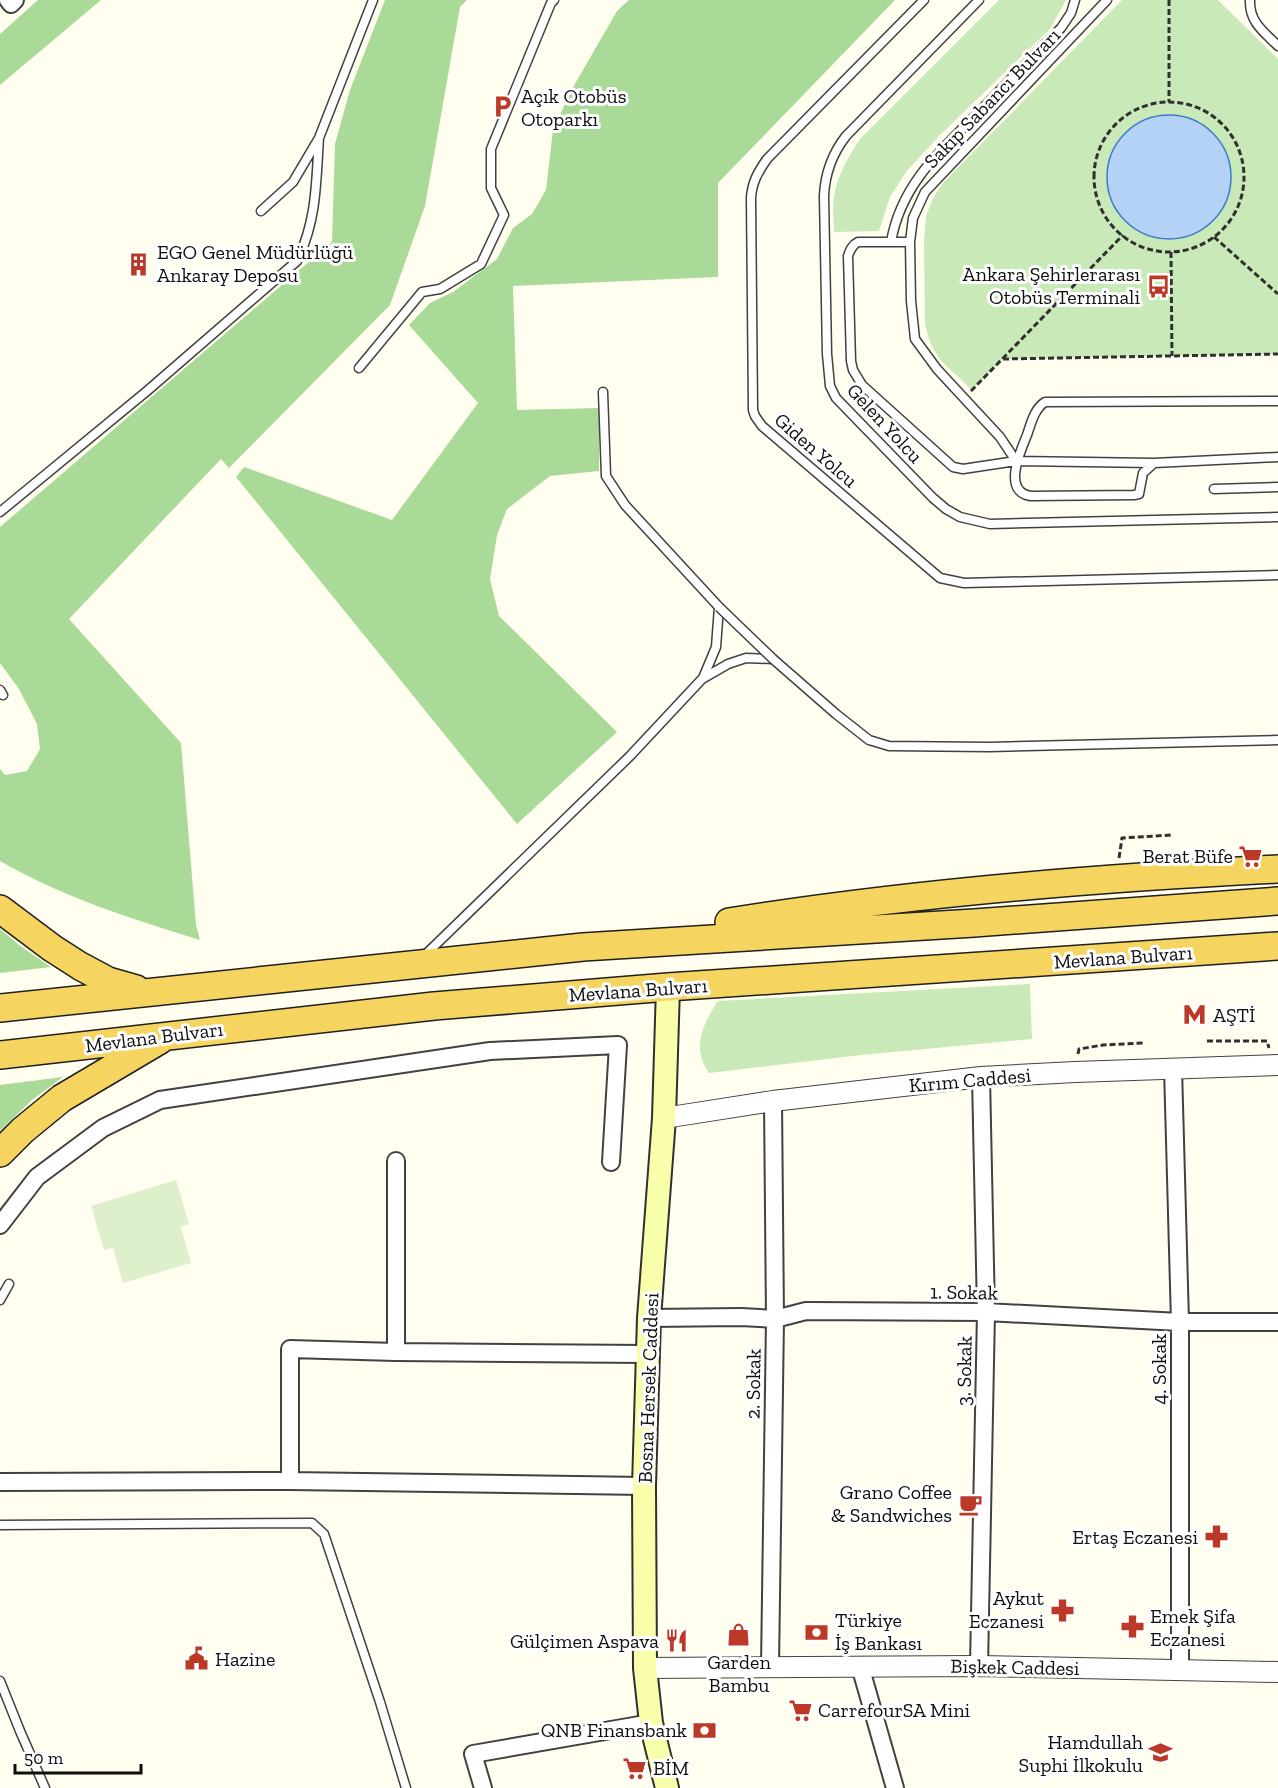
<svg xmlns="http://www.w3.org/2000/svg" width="1278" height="1788" viewBox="0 0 1278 1788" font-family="'Zilla Slab',serif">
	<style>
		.green { fill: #cae9b9 }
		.forest { fill: #aada98 }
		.pitch { fill: #ddf0cb }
		.water { fill: #b4d2f6; stroke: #3c7acc; stroke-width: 1.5 }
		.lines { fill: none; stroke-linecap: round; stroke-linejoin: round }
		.service-casing { stroke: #414141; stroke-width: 11 }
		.minor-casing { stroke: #414141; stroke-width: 20 }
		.tertiary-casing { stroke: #414141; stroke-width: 22 }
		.secondary-casing { stroke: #303030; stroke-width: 26 }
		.trunk-casing { stroke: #1f1f1f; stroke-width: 30 }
		.path { stroke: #303030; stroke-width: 3; stroke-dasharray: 6 3; stroke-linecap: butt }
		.service { stroke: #fff; stroke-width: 8 }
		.minor { stroke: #fff; stroke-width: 16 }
		.tertiary { stroke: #fff; stroke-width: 20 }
		.secondary { stroke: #f9feab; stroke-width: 22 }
		.trunk { stroke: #f5d460; stroke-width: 27 }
		.service-bridge-casing { stroke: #414141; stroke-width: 11; stroke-linecap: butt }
		.service-bridge { stroke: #fff; stroke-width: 8 }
		.labels { text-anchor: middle; stroke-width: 6; stroke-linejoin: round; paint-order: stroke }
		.poi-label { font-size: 20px; fill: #0e0e0e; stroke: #fff; text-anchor: start }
		.street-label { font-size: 20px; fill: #0e0e0e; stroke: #fff }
	</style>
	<rect width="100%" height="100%" fill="#fffeef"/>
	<path class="green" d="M999 0H1066L1050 29 939 136 906 172 890 197 879 231 834 232C834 221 832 208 834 197 837 176 848 157 860 139Z
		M1122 0H1218L1278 59V354L1003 359 972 390 941 361 931 345 925 325 924 241 926 216 933 198 943 183Z
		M1030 984 1032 1039 861 1055 709 1073C691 1048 703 1024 718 1001Z"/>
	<path class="forest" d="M38 0H101L0 85V34Z
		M385 0H467L460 7 425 206 390 305 229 468 221 459 69 619 181 743 196 925 200 940C132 919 62 897 0 861V769L5 775 27 771 40 749 37 724 19 689 0 663V527L332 242 335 144 350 90Z
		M629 0H895L718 183V277L513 286 517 410 599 408V471L550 476 507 509 497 535 490 579 499 616 617 732 517 824 236 477 244 467 392 520 478 403 409 325 430 303 453 292 497 259 513 228 532 214 546 190 553 130 572 89 617 11Z
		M0 929 19 945 51 967 0 973Z
		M63 1077 32 1100 0 1131V1085Z"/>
	<path class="pitch" d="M176 1180 189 1224 181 1227 191 1263 123 1283 113 1248 104 1250 91 1206Z"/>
	<path class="water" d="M1107 177a62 62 0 1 1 124 0a62 62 0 1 1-124 0Z"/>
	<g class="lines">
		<defs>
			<path id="service" d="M924 0 767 159C758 172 752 182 751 198L753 410 755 416 762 426 940 578 964 583 1278 575
				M979 0 846 136C832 154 825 173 824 196L827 354 830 386 836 398 933 498 946 509 960 517 990 524 1278 517
				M1075 0 1071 13 1061 28C1034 55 1007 83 980 111 941 150 901 184 891 242H858C852 245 850 250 848 256L851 361 853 370 862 385 953 467 963 469 1016 461 1154 463
				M1250 0C1249 22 1264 32 1278 46
				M261 211 293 182 319 138 373 0
				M891 242H910
				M359 368 422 292 440 289 481 264 504 215 491 188V149L551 3 554 0
				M603 392 606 476 625 505 719 607 716 647 703 678
				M1278 401 1045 402C1034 409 1031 424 1027 435 1020 452 1002 492 1031 496L1134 495 1139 494 1143 473 1154 463 1278 457
				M1016 461 1000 437 937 369 915 339 911 301 910 242 913 218 925 192 1107 0
				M1214 489 1278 487
				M0 512 147 391 297 261C317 220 316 182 319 138
				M0 690 3 695
				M424 956 630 756 702 679 728 664 746 658 773 659
				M0 1300 9 1284
				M0 1525 312 1523 324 1534 380 1702 406 1788
				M0 1681 20 1731 45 1788"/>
			<path id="minor" d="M8 0 11 4 15 0
				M1173 1068 1180 1322V1670
				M0 1225 37 1177 103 1128 160 1100 490 1051 618 1045 611 1162
				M649 1318 741 1317 775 1319 806 1311 986 1312 1180 1322H1278
				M396 1352V1161
				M290 1481V1349L396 1352 649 1354
				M0 1482 290 1481 644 1486
				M770 1666 775 1319 773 1101
				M860 1666 895 1788
				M979 1666 986 1312 981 1077
				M483 1788 473 1754 651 1723"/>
			<path id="tertiary" d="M664 1118 773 1101 981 1077 1075 1072 1278 1065
				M645 1668 979 1666 1278 1672"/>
			<path id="secondary" d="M667 1788 651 1723 645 1668 644 1486 649 1318 664 1118 668 987"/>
			<path id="trunk" d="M0 909 52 948 80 966 108 981 136 989
				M729 922C911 893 1094 878 1278 869
				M0 1008 583 947 974 923 1278 901
				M0 1055 434 1006 668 987 1278 946
				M0 1153 23 1130 62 1098 160 1040"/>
		</defs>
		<use href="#service" class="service-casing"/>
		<use href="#minor" class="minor-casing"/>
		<use href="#tertiary" class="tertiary-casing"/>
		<use href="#secondary" class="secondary-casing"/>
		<use href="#trunk" class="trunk-casing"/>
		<path class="path" d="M1169 0V102
			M1094 177a75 75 0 1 1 150 0a75 75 0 1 1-150 0Z
			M1214 237 1278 294
			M1171 252 1172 356
			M1003 359 1278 354
			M971 391 1123 235
			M1119 858 1122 838 1172 835
			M1207 1041H1267L1269 1048
			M1078 1054 1079 1049 1103 1045 1143 1043"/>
		<use href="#service" class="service"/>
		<use href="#minor" class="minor"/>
		<use href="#tertiary" class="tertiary"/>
		<use href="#secondary" class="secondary"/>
		<use href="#trunk" class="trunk"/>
		<defs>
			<path id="service-bridge" d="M719 607 773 659 836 714 869 740 889 746 990 747 1278 740"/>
		</defs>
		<use href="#service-bridge" class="service-bridge-casing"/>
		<use href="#service-bridge" class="service-bridge"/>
	</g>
	<defs>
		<symbol id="parking-bare" viewBox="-9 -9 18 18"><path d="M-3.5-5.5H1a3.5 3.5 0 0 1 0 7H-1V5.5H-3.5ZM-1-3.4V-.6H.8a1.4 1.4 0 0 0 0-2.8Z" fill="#bd3927" stroke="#fff" stroke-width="2.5" paint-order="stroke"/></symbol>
		<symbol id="building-bare" viewBox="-9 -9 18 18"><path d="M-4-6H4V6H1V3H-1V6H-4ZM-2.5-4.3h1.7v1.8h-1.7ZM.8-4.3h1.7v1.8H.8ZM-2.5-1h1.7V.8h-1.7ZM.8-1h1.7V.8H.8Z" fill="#bd3927" stroke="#fff" stroke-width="2.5" paint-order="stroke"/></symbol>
		<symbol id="bus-bare" viewBox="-9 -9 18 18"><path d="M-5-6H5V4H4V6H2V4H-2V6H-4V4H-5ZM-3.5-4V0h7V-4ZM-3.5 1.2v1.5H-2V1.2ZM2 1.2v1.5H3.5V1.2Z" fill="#bd3927" stroke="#fff" stroke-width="2.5" paint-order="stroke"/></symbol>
		<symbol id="supermarket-bare" viewBox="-9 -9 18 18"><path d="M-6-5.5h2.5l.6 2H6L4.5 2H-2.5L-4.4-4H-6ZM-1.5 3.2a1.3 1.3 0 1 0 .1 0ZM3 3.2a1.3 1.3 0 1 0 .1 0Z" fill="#bd3927" stroke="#fff" stroke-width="2.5" paint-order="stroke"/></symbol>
		<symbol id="metro-bare" viewBox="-9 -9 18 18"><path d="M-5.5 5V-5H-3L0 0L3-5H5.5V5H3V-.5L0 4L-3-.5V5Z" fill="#bd3927" stroke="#fff" stroke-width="2.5" paint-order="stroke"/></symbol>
		<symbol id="cafe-bare" viewBox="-9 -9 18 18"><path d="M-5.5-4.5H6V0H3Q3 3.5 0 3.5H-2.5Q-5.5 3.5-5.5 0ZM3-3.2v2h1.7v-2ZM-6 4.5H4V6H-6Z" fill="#bd3927" stroke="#fff" stroke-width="2.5" paint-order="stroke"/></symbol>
		<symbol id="pharmacy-bare" viewBox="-9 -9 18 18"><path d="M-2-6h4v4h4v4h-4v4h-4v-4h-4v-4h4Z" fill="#bd3927" stroke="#fff" stroke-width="2.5" paint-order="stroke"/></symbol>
		<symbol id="bank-bare" viewBox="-9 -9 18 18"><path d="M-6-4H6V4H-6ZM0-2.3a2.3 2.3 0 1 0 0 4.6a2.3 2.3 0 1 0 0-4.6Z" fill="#bd3927" stroke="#fff" stroke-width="2.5" paint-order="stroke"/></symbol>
		<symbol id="shop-bare" viewBox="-9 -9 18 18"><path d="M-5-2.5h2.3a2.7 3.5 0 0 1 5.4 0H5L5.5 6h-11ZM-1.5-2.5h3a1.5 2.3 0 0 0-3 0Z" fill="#bd3927" stroke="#fff" stroke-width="2.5" paint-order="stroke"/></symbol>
		<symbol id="restaurant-bare" viewBox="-9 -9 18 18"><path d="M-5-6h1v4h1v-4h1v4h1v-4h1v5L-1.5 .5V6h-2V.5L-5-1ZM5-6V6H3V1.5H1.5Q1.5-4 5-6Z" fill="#bd3927" stroke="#fff" stroke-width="2.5" paint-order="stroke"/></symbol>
		<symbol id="civic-bare" viewBox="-9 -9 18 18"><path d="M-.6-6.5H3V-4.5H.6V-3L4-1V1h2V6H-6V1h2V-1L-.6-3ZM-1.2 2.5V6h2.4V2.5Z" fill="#bd3927" stroke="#fff" stroke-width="2.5" paint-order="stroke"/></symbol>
		<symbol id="school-bare" viewBox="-9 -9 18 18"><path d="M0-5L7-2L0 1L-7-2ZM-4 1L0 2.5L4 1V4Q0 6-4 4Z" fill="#bd3927" stroke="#fff" stroke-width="2.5" paint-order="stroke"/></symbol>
	</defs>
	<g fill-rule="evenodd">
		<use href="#parking-bare" x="486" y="90" width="33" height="33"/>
		<use href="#building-bare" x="122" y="248" width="33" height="33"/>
		<use href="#bus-bare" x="1142" y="270" width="33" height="33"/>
		<use href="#supermarket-bare" x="1234" y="840" width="33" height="33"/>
		<use href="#metro-bare" x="1178" y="998" width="33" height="33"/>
		<use href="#cafe-bare" x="954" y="1488" width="33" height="33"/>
		<use href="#pharmacy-bare" x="1200" y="1520" width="33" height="33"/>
		<use href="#pharmacy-bare" x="1046" y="1594" width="33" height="33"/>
		<use href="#pharmacy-bare" x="1116" y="1610" width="33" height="33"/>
		<use href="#bank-bare" x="800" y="1616" width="33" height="33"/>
		<use href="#shop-bare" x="722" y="1618" width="33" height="33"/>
		<use href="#restaurant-bare" x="660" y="1624" width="33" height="33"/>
		<use href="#civic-bare" x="180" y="1642" width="33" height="33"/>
		<use href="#supermarket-bare" x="784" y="1694" width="33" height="33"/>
		<use href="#bank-bare" x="688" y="1714" width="33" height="33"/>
		<use href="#school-bare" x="1144" y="1736" width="33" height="33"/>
		<use href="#supermarket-bare" x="618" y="1752" width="33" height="33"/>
	</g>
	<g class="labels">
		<g class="poi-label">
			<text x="521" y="103">Açık Otobüs<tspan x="521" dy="23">Otoparkı</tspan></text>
			<text x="157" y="259">EGO Genel Müdürlüğü<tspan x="157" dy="23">Ankaray Deposu</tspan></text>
			<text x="1140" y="281" text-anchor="end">Ankara Şehirlerarası<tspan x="1140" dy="23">Otobüs Terminali</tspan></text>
			<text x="1233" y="863" text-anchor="end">Berat Büfe</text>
			<text x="1213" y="1022">AŞTİ</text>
			<text x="952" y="1499" text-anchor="end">Grano Coffee<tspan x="952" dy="23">&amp; Sandwiches</tspan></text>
			<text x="1198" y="1544" text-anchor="end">Ertaş Eczanesi</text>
			<text x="1044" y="1605" text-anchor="end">Aykut<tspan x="1044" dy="23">Eczanesi</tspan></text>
			<text x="1150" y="1623">Emek Şifa<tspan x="1150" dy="23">Eczanesi</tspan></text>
			<text x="835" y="1627">Türkiye<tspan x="835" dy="23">İş Bankası</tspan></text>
			<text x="659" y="1648" text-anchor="end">Gülçimen Aspava</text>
			<text x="215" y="1666">Hazine</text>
			<text x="739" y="1669" text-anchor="middle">Garden<tspan x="739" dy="23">Bambu</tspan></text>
			<text x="818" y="1717">CarrefourSA Mini</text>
			<text x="687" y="1737" text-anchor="end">QNB Finansbank</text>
			<text x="1143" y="1749" text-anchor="end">Hamdullah<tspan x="1143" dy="23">Suphi İlkokulu</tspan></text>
			<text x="653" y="1775">BİM</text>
		</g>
		<g class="street-label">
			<text transform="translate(992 98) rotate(-46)" y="7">Sakıp Sabancı Bulvarı</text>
			<text transform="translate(885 423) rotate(47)" y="7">Gelen Yolcu</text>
			<text transform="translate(816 450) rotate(41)" y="7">Giden Yolcu</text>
			<text transform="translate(1123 957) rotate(-4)" y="7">Mevlana Bulvarı</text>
			<text transform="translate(638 990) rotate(-4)" y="7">Mevlana Bulvarı</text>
			<text transform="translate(154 1037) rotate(-7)" y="7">Mevlana Bulvarı</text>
			<text transform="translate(970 1080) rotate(-5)" y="7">Kırım Caddesi</text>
			<text transform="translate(964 1292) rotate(1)" y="7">1. Sokak</text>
			<text transform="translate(1159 1369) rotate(-90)" y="7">4. Sokak</text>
			<text transform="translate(964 1371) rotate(-89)" y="7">3. Sokak</text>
			<text transform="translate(753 1384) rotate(-89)" y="7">2. Sokak</text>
			<text transform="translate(648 1388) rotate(-88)" y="7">Bosna Hersek Caddesi</text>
			<text transform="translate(1015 1667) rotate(1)" y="7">Bişkek Caddesi</text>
		</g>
	</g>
	<path d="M15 1764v9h126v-9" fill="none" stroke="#0e0e0e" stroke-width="3"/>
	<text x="24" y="1764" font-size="18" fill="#0e0e0e" stroke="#ffffff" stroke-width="4.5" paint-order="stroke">50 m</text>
</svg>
